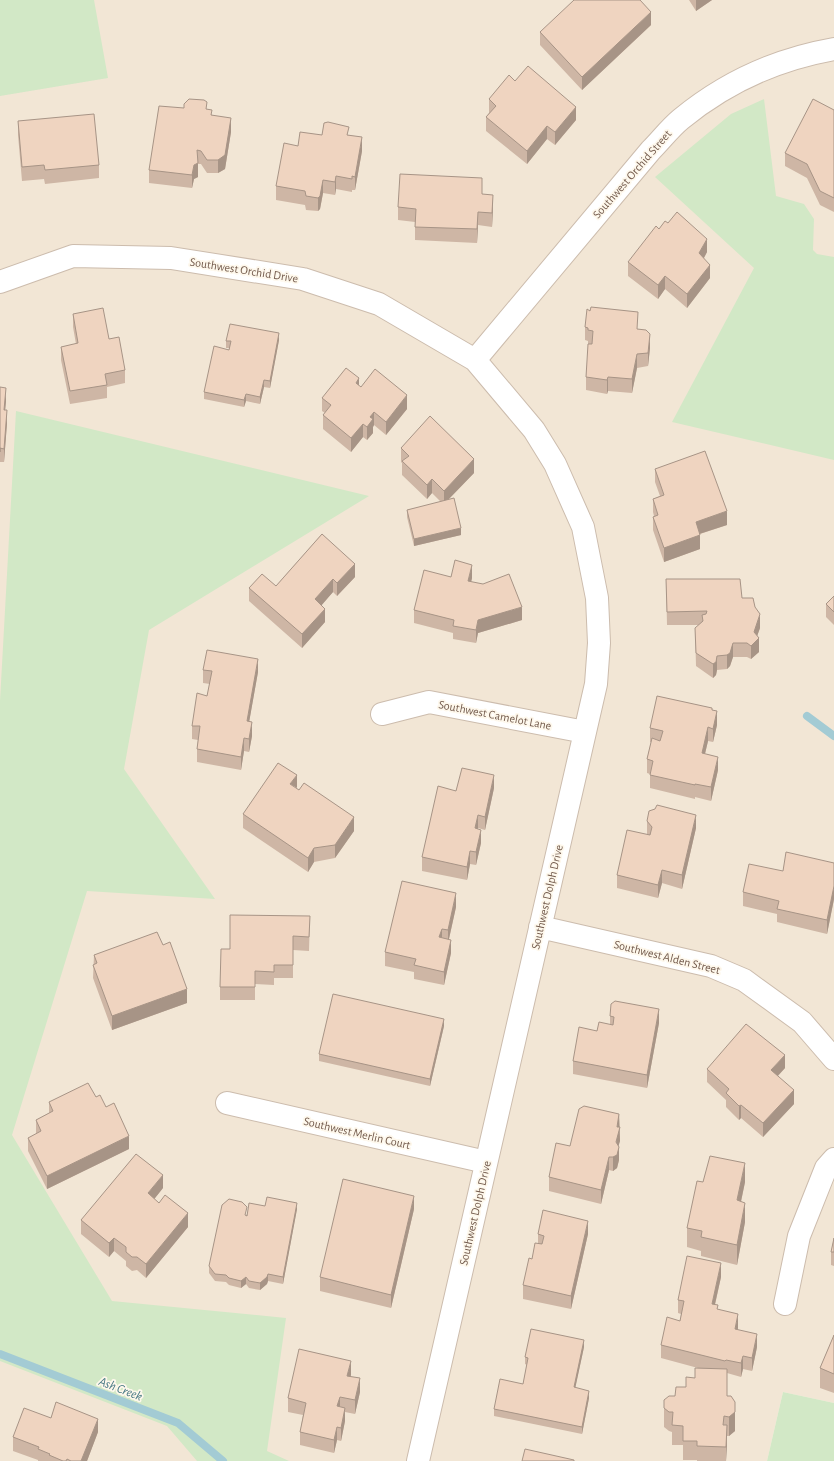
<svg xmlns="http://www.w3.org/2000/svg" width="834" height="1461" viewBox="0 0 834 1461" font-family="'Alegreya Sans',sans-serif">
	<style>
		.residential { fill: #f2e6d5 }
		.green { fill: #d2e8c6 }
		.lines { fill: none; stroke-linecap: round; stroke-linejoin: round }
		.stream { stroke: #a3cbd4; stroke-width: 8 }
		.street-casing { stroke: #ccbcad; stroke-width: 24 }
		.street { stroke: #fff; stroke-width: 22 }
		.wall { fill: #ceb6a5 }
		.shaded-wall { fill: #a79486 }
		.building { fill: #efd4c0; stroke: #a79486 }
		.labels { text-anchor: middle; stroke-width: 3.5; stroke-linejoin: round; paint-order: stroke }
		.street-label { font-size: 12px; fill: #735b4d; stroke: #fef8ec }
		.water-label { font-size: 13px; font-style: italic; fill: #477985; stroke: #fef8ec }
	</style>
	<rect width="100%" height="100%" fill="#fbf4e6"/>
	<path class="residential" d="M0 0H834V1403L783 1392 767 1461H0Z"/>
	<path class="green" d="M0 0H94L108 78 0 96Z
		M764 99 776 196 804 204 814 219 813 250 817 254 834 257V460L672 422 754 268 655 177 731 114Z
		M16 411 369 496 149 630 124 769 215 899 87 891 12 1135 112 1301 286 1318 267 1451 289 1461H197L167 1426 0 1361V701Z
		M783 1392 834 1403V1461H767Z"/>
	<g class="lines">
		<path class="stream" d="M807 716 834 736
			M0 1354 178 1423 223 1461"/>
		<defs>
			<path id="street" d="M0 282 73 256 171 258 303 279 379 304 475 360 534 430 555 464 583 527 597 598 599 643 596 684 418 1461
				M475 360 651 150C661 140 670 128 681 119 726 82 777 59 834 49
				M382 714 429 702 585 732
				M540 927 711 966 744 980 802 1022 834 1059
				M227 1103 486 1162
				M785 1304 799 1236 826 1168 834 1159"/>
		</defs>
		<use href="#street" class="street-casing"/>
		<use href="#street" class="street"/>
	</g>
	<path class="wall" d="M689 0H712L696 11Z
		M651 25 582 90 540 45V32Z
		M515 81 576 120 555 145 547 139 527 164 486 131V117L489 113V99Z
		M207 110 212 115 231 132 225 169 218 173H207L201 164H198V177L194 179 192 188 149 183V170Z
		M834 110V212L820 205 807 178 785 166V153Z
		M18 121 99 165V178L45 184 44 179 22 181 18 135Z
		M322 135H349L362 151 355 190H352V192L336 189 335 195 323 193 320 209 318 211 306 210 305 205 276 200V186L298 146Z
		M482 194 493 208 492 227 478 225 477 243 415 240V222L398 220V207Z
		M707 252 704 258 710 278 687 308 665 289 658 299 628 276V262Z
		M73 314 109 339 125 370V383L107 387V398L70 404 61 360V347L76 344 73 327Z
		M585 327 638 329 650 348 648 366 637 368 632 393 608 391 607 394 586 390V377L591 344H588V341L585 340Z
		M279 340 270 388 264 387 260 404 246 401 244 407 204 399V392L229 350V348H226V341Z
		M359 386 407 409 386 435 374 425 373 427V433L367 440 363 437 351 452 323 429V415L325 413 322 411V398Z
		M0 387 6 401 5 410 7 423 4 462H0Z
		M401 448 474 473 448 500 461 535 414 546 407 517V510L441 502 432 493 427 499 402 475V463L401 462Z
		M655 469 727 525 700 534V549L664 562 653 530V517L654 516 653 512V499L660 496 655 482Z
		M322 534 355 577 337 596 333 592 321 605 325 622 302 648 249 601V588L276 586Z
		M451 577 472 578 471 582 522 620 478 633 476 643 453 639V633L414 623V610Z
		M666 579 742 598 755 607 760 628 757 636 759 652 751 659 747 657H733L730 666 727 669 717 670 716 675 713 678 696 666 695 628 699 625H667Z
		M834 596V625L826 617V604Z
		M203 670 258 672 249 722 252 736 249 752 244 751 241 770 197 762V749L198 740 192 739V726L207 696 210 684 203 683Z
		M712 710 717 725 713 742 708 741 705 754 718 770 711 801 695 797V799L650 788V774L647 773V759L651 742H650V728Z
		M494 788 485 830 478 828 481 843 476 865 470 864 467 880 422 871V857L456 791Z
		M297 789 354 831 335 858 314 862 308 872 243 828V814Z
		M647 821 696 828 682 889 662 883 658 898 617 888V875L647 835Z
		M834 863V899L827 934 777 922V914L743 906V892L783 871Z
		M456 907 449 939 451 953 444 985 414 979V972L385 966V952Z
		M310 916 309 951 293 950V978H274V985L255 984V1000H220V987L230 949Z
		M163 945 187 1003 112 1030 93 978 94 955Z
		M610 1016 659 1023 647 1088 573 1074V1061L597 1031 610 1025Z
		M444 1026 430 1086 319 1061V1054Z
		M785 1068 778 1076 794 1104 763 1137 741 1118 739 1120 726 1107V1100L707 1082V1069Z
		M96 1097 106 1107 129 1149 47 1189 28 1151V1138L36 1134V1120L49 1113V1102Z
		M619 1114 620 1141 618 1145 619 1160 617 1168 613 1171 609 1170 601 1204 549 1191V1177L570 1146Z
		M703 1182H745L741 1202 745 1222 737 1265 701 1256V1251L687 1247V1228Z
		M163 1188 154 1199 188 1227 146 1278 137 1270 132 1271 126 1266V1261L114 1251 109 1257 81 1234V1220Z
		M265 1206 297 1209 283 1284 268 1281 267 1284 260 1290 249 1288 246 1284 241 1288 229 1285 226 1282 215 1281 209 1273V1266L247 1214 246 1215Z
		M414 1209 391 1308 320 1291V1277Z
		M538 1234H588L571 1309 523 1299V1285L532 1259 538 1244Z
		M834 1238V1266L831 1265V1252Z
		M721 1277 715 1305 718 1310 738 1328V1330L757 1347 752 1371 743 1369 741 1377 727 1373V1396L735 1421V1431L729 1436H727L726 1461H697V1460H683V1445H672V1432L669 1431 664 1427V1400L675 1396 686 1387 695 1378 698 1368 661 1358V1345L680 1321 681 1314 678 1313V1300Z
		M834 1335V1393L820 1388V1368Z
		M584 1347 575 1388 589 1398 582 1434 494 1416V1409L523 1384 527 1365 525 1364V1357Z
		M351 1375 350 1377 360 1392 355 1414 345 1412V1421L341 1441 337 1440 334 1453 300 1445V1432L303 1415 288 1412V1398Z
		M51 1418 98 1432 87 1461H38V1460L13 1451V1437Z"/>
	<path class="shaded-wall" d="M696 0H712L696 11Z
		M651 12V25L582 90V77Z
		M576 107V120L555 145V132Z
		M231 118V132L225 169 218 173V160Z
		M547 126V139L527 164V151Z
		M362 137V151L355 190V177Z
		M198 163V177L194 179 192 188V175L194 165Z
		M336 176V189L335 195V182Z
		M323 180V193L320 209 318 211V198Z
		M493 195V208L492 227V213Z
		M478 212V225L477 243V229Z
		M707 239V252L699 267V253Z
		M710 265V278L687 308V294Z
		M665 276V289L658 299V285Z
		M279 333V340L270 388V381Z
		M650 334V348L648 366V353Z
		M637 354V368L632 393V379Z
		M608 377V391L607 394V380Z
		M359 378V392L356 383Z
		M264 380V387L260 404V397Z
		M6 388V401L4 423V410Z
		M246 394V401L244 407V400Z
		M407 395V409L386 435V422Z
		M7 410V423L4 462V449Z
		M374 412V425L373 427V433L367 440V427L370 417Z
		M363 424V437L351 452V438Z
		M474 459V473L444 504V491Z
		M432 479V493L427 499V485Z
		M727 511V525L696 535V522Z
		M461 528V535L414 546V539Z
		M700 535V549L664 562V548Z
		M355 564V577L337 596V583Z
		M472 565V578L468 595V581Z
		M333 579V592L315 613V599Z
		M522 607V620L478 633 476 643V630L478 620Z
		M325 609V622L302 648V634Z
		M760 614V628L755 642 759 638V652L751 659V646L754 632Z
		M733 643V657L730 666 727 669V655Z
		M717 656V670L716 675 713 678V664Z
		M258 659V672L247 734V721Z
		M717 711V725L713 742V729Z
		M252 722V736L249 752V739Z
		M708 727V741L702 766V753Z
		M244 738V751L241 770V757Z
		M718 757V770L711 801V787Z
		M297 775V788L290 784Z
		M494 775V788L485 830V817Z
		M478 815V828L475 842V828Z
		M696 815V828L682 889V875Z
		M354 817V831L335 858V845Z
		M481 830V843L476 865V852Z
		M314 848V862L308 872V858Z
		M470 851V864L467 880V867Z
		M662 870V883L658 898V885Z
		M834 886V899L827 934V920Z
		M456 893V907L448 943V930Z
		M442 929V942L439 937Z
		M451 940V953L444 985V972Z
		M187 989V1003L112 1030V1016Z
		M659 1009V1023L647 1088V1075Z
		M444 1019V1026L430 1086V1079Z
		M785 1055V1068L771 1083V1070Z
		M794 1090V1104L763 1137V1123Z
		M741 1105V1118L739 1120V1106Z
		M619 1114 620 1141 616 1155 617 1127Z
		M129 1136V1149L47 1189V1176Z
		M619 1147V1160L617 1168 613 1171V1157Z
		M609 1157V1170L601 1204V1190Z
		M745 1163V1182L737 1220V1200Z
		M163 1175V1188L148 1207V1193Z
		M414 1196V1209L391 1308V1295Z
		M297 1203V1209L283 1284V1277Z
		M745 1203V1222L737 1265V1245Z
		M188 1213V1227L146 1278V1264Z
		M588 1221V1234L571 1309V1296Z
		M114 1238V1251L109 1257V1243Z
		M721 1263V1277L712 1317V1304Z
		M268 1274V1281L267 1284 260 1290V1283Z
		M246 1277V1284L241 1288V1281Z
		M738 1314V1328L735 1342V1329Z
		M757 1334V1347L752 1371V1358Z
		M584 1340V1347L574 1394V1387Z
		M743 1356V1369L741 1377V1363Z
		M351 1361V1375L347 1389V1376Z
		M360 1378V1392L355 1414V1400Z
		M589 1391V1398L582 1434V1427Z
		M340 1397V1410L337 1406Z
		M735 1402V1431L729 1436V1417Z
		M345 1408V1421L341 1441V1428Z
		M98 1419V1432L87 1461H81Z
		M727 1425V1445L726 1461V1447Z
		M337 1427V1440L334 1453V1440Z"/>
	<path class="building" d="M574 0H640L651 12 582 77 540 32Z
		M528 66 576 107 555 132 547 126 527 151 486 117 496 106 489 99 509 75 515 81Z
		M189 99 204 100 207 102 206 109 212 110 211 115 231 118 225 155 218 160H207L201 151 197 150 198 163 194 165 192 175 149 170 159 106 184 108V104Z
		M813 99 834 110V198L820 191 807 164 785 153Z
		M94 114 99 165 45 170 44 165 22 167 18 121Z
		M328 122 349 127 347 135 362 137 355 177 352 176V179L336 176 335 182 323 180 320 196 318 198 306 196 305 191 276 186 284 143 298 146 300 132 322 135 324 123Z
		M400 174 482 178V194L493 195 492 213 478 212 477 229 415 227 416 209 398 207Z
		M677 212 707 239 699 253 710 265 687 294 665 276 658 285 628 262 656 226 659 229 665 221 668 223Z
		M591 307 638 312 637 329 646 330 650 334 648 353 637 354 632 379 608 377 607 380 586 377 588 344H592L593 331 588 330V328L585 327 587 309 590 311Z
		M103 308 109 339 119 337 125 370 105 374 107 385 70 391 61 347 78 343 73 314Z
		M230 324 279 333 270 381 264 380 260 397 246 394 244 400 204 392 214 346 229 350 231 341H226Z
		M346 368 359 378 356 383 361 387 375 369 407 395 386 422 374 412 370 417 373 419 367 427 363 424 351 438 323 415 331 405 322 398Z
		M0 387 6 388 4 410H7L4 449 0 448V452Z
		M430 416 474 459 444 491 432 479 427 485 402 461 409 456 401 448Z
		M705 451 727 511 696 522 700 535 664 548 653 517 658 515 653 499 664 495 655 469Z
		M454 498 461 528 414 539 407 510Z
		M322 534 355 564 337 583 333 579 315 599 325 609 302 634 249 588 262 574 276 586Z
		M455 560 472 565 468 581 483 584 509 574 522 607 478 620 476 630 453 626 454 620 414 610 424 570 451 577Z
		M666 579H740L742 598H753L755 607 760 614 754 632 759 638 751 646 747 643H733L730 653 727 655 717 656 716 662 713 664 696 653 695 628 703 621 702 615 706 614 707 611 667 612Z
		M834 596V612L826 604Z
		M207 650 258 659 247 721 252 722 249 739 244 738 241 757 197 749 200 726H192L197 693 207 696 212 671 203 670Z
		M657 696 712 708V710L717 711 713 729 708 727 702 753 718 757 711 787 695 784V785L650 775 653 761 647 759 652 738 660 741 663 731 650 728Z
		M278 763 297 775 290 784 299 790 304 783 354 817 335 845 314 848 308 858 243 814Z
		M462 768 494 775 485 817 478 815 475 828 481 830 476 852 470 851 467 867 422 857 438 786 456 791Z
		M657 805 696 815 682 875 662 870 658 885 617 875 627 830 650 835 652 827 647 821 649 811 655 809Z
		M786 852 834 863V886L827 920 777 909 779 901 743 892 749 864 783 871Z
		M402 881 456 893 448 930 442 929 439 937 451 940 444 972 414 965 416 959 385 952Z
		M230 915 310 916 309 937 293 936V965H274V972L255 971V987H220L221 949H230Z
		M157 932 163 945 170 942 187 989 112 1016 93 965 97 963 94 955Z
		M333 994 444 1019 430 1079 319 1054Z
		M615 1001 659 1009 647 1075 573 1061 579 1027 597 1031 599 1022 613 1025 614 1017 610 1016 611 1004Z
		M746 1024 785 1055 771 1070 794 1090 763 1123 741 1105 739 1106 726 1093 729 1089 707 1069Z
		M88 1083 96 1097 100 1095 106 1107 114 1103 129 1136 47 1176 28 1138 41 1131 36 1120 53 1111 49 1102Z
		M584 1106 619 1114 617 1127H620L616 1142 619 1147 617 1155 613 1157H609L601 1190 549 1177 556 1143 570 1146 579 1109Z
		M136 1154 163 1175 148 1193 159 1203 165 1195 188 1213 146 1264 137 1257H132L126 1252V1247L114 1238 109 1243 81 1220Z
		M710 1156 745 1163 737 1200 745 1203 737 1245 701 1237 702 1231 687 1228 697 1181 703 1182Z
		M343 1179 414 1196 391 1295 320 1277Z
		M267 1197 297 1203 283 1277 268 1274 267 1277 260 1283 249 1281 246 1277 241 1281 229 1278 226 1275 215 1274 209 1266 222 1205 229 1199 242 1202 247 1207 245 1215 247 1216 249 1203 265 1206Z
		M543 1210 588 1221 571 1296 523 1285 529 1258 532 1259 535 1243 542 1244 544 1236 538 1234Z
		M834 1238V1252H831Z
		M687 1256 721 1263 712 1304 718 1305 717 1309 738 1314 735 1329 757 1334 752 1358 743 1356 741 1363 726 1360 725 1361 661 1345 667 1317 680 1321 684 1301 678 1300Z
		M531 1329 584 1340 574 1387 589 1391 582 1427 494 1409 500 1379 523 1384 528 1358 525 1357Z
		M834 1335V1374L820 1368Z
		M299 1349 351 1361 347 1376 360 1378 355 1400 340 1397 337 1406 345 1408 341 1428 337 1427 334 1440 300 1432 306 1403 288 1398Z
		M695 1368 727 1369V1396H731L735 1402V1412L729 1417 724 1416 723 1425H727L726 1447 697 1446V1441H683V1426L672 1425 673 1412H669L664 1408V1400L669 1396H675L676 1387H686V1377L695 1378Z
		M56 1402 98 1419 81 1461H71L67 1459 66 1461H63L49 1455 50 1454 38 1449 39 1447 13 1437 24 1408 51 1418Z
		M525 1449 574 1460V1461H522Z"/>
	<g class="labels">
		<g class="street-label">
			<text transform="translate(632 174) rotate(-49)" y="4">Southwest Orchid Street</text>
			<text transform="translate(244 270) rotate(9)" y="4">Southwest Orchid Drive</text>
			<text transform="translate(495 715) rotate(11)" y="4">Southwest Camelot Lane</text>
			<text transform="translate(547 897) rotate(-77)" y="4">Southwest Dolph Drive</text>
			<text transform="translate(667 957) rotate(14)" y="4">Southwest Alden Street</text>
			<text transform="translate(357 1133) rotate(13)" y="4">Southwest Merlin Court</text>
			<text transform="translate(475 1213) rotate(-77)" y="4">Southwest Dolph Drive</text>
		</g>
		<g class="water-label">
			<text transform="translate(121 1388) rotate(21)" y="5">Ash Creek</text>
		</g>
	</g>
</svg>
